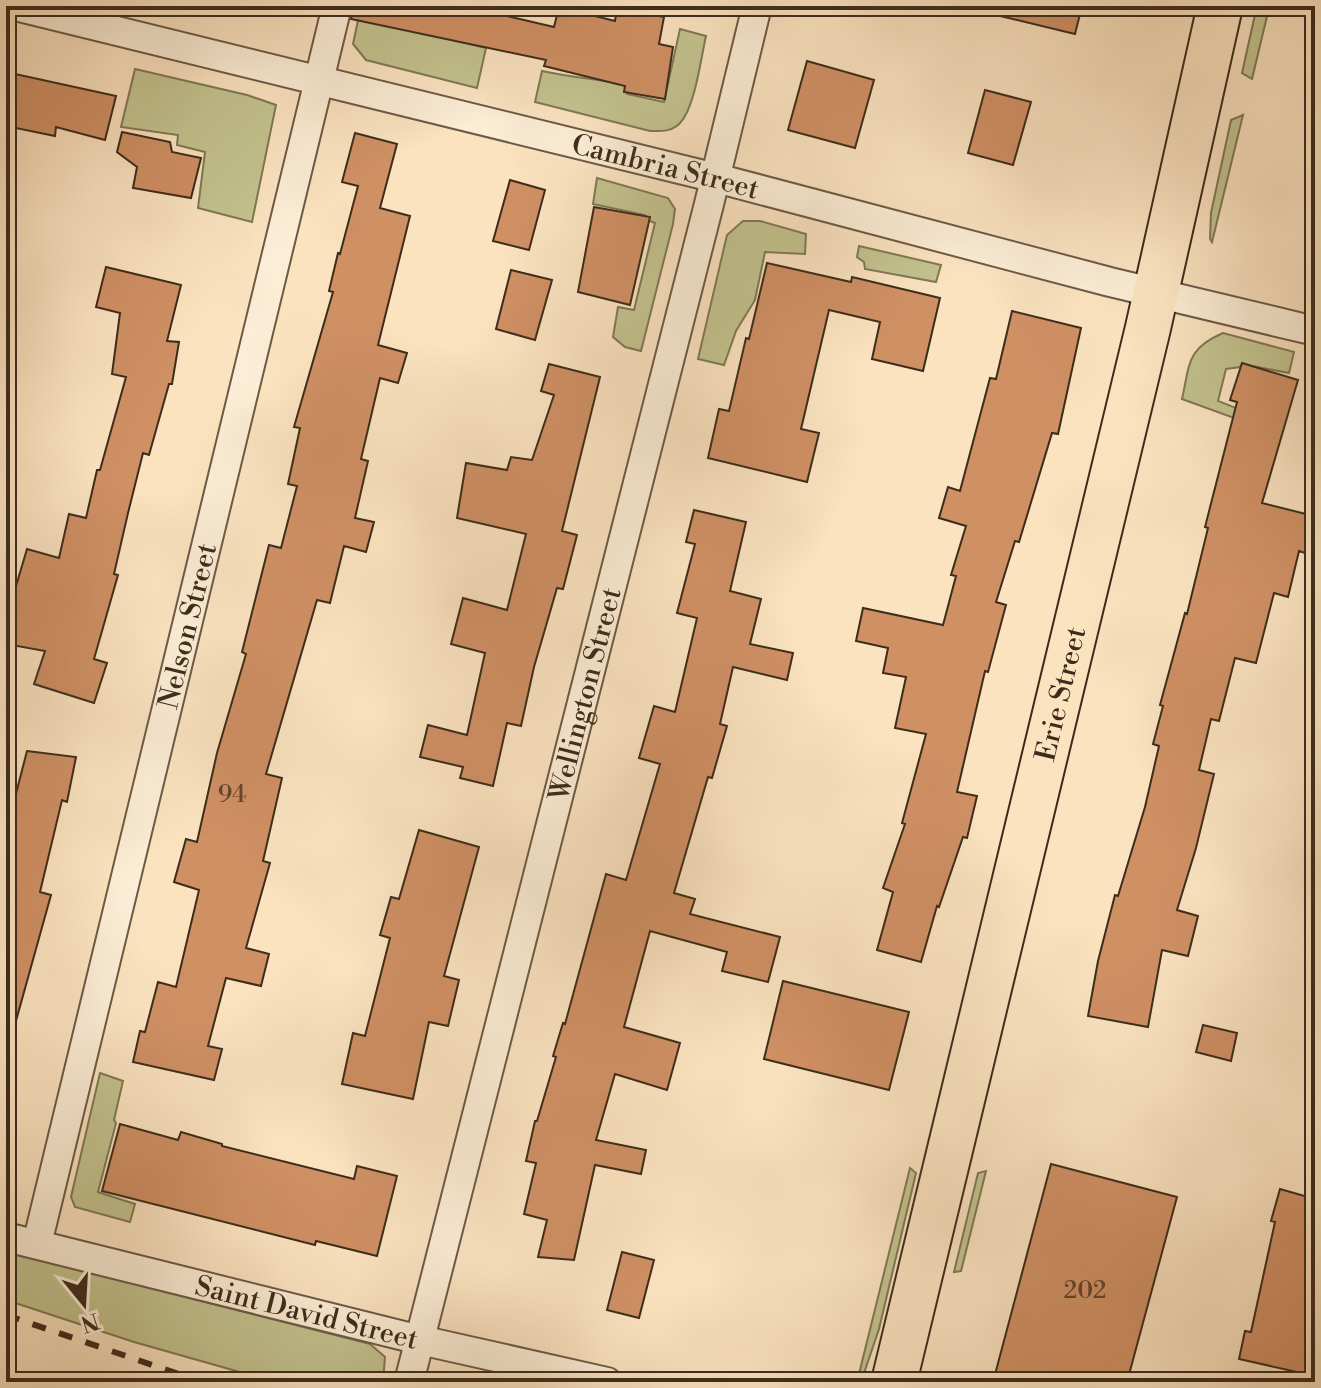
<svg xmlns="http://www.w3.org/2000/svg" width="1321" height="1388" viewBox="0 0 1321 1388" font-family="'Libre Bodoni',serif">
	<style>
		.green { fill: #c3c38f; stroke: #807856; stroke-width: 2 }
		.building { fill: #cf9064; stroke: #3d2c1c; stroke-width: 2 }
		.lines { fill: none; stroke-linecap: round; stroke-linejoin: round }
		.street-casing { stroke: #6c5a45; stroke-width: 32 }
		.primary-casing { stroke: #3d2c1c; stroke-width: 48 }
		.street { stroke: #fcedd6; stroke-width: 28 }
		.primary { stroke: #fbe3c0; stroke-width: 44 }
		.rail { stroke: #3d2c1c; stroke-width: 6; stroke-dasharray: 14 14; stroke-linecap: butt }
		.labels { text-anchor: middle; stroke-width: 6; stroke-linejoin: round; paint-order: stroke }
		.number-label { font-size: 24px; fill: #62452e }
		.street-label { font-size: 28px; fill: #3d2c1c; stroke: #fcedd6 }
	</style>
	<rect width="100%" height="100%" fill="#fbe3c0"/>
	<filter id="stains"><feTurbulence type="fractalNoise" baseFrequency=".0025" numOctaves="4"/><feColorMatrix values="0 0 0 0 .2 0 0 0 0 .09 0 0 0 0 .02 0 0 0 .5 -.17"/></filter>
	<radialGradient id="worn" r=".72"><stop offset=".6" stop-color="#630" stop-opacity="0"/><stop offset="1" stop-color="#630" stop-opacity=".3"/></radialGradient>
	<path class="green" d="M361 6H382L378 22 486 48 477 88 366 60 353 44Z
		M1269 8 1252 79 1242 73 1256 10Z
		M680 29 706 36C701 57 695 108 680 123 672 132 661 131 650 131L535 102 542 71C570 77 596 79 624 84L627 94 664 102Z
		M135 69 247 95 276 105 252 222 198 208 205 152 177 145 178 135 121 127Z
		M1243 115 1212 242 1210 239 1211 213 1231 120Z
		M597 178 668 198 675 209 673 224 641 351 625 347 613 337 618 307 634 310 655 223 647 220 645 215 593 204Z
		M743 221H760L806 234 805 254 765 252 755 300 736 331 724 365 698 359 727 235Z
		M859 246 941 265 936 282 865 269 864 262 857 257Z
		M1223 333 1294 352 1289 373 1242 364 1240 367 1226 369 1218 401 1284 427 1281 435 1182 399C1190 364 1186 349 1223 333Z
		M100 1073 123 1081 114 1120 116 1123 98 1192 135 1204 130 1222 75 1207 71 1197Z
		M910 1168 916 1173 879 1329 861 1382H857Z
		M986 1171 961 1271 954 1272 978 1173Z
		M6 1251 370 1344 385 1357 383 1382H275L134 1342 6 1300Z"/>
	<path class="building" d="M354 6H509L507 16 554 27 559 7 615 21 617 8 664 17 659 44 673 47 665 99 624 92 625 86 544 66 546 60 351 19Z
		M1001 6H1082L1075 34 1000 16Z
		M807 61 874 80 855 148 788 130Z
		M6 72 116 96 105 140 56 127 55 136 6 126Z
		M985 90 1031 102 1013 165 968 153Z
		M122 132 170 142 172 152 201 158 191 198 133 188 137 167 117 152Z
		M355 133 397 144 380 208 410 216 378 345 407 353 398 383 380 378 361 459 368 461 355 518 374 522 366 552 344 546 330 603 317 600 266 774 282 778 263 861 270 863 246 948 269 954 261 986 226 978 208 1046 222 1049 214 1080 133 1062 140 1031 145 1032 158 982 176 987 199 890 174 882 186 839 197 842 217 753 246 654 242 652 269 545 281 548 297 486 288 484 300 428 294 427 333 292 329 291 338 253 340 254 358 186 342 182Z
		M510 180 545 190 529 250 493 241Z
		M594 207 650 217 630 305 578 292Z
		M767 263 851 282 852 277 940 298 923 371 872 359 880 322 829 310 801 429 819 433 807 482 708 458 719 409 729 411 746 338 749 339Z
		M106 267 181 285 167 341 179 342 172 384H169L149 455 143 453 128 513 114 574 118 575 94 659 107 663 94 703 34 684 45 651 6 644V620L27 549 59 558 69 514 86 518 97 470H100L126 377 112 374 120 313 96 307Z
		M511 270 552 280 535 340 496 329Z
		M1012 311 1081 328 1058 434 1052 433 1019 542 1015 541 996 602 1006 605 988 672 985 671 957 792 977 796 967 838 963 837 939 907 937 906 921 962 877 950 893 892 883 888 905 824 902 823 926 734 895 728 906 677 883 673 888 648 856 641 863 608 943 625 956 576 951 575 966 526 939 518 948 487 960 491 990 378 996 379Z
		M1242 363 1298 380 1262 503 1314 516 1305 553 1299 551 1288 597 1274 593 1256 663 1235 658 1219 721 1211 719 1199 770 1214 774 1196 848 1177 910 1198 916 1188 956 1162 950 1148 1027 1088 1016 1098 961 1115 895 1118 896 1145 807 1159 746 1153 744 1163 706 1160 705 1185 613 1187 614 1208 528 1205 527 1237 402 1230 400Z
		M549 364 600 377 562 531 577 535 563 589 557 588 534 667 521 726 507 723 493 786 460 778 463 767 420 757 428 725 467 735 485 653 451 644 463 598 507 610 526 534 457 518 466 463 507 470 511 457 532 460 554 395 541 391Z
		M694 510 746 522 730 591 761 599 750 644 793 653 787 680 733 667 720 724 727 726 712 778 708 777 674 893 695 899 690 914 780 937 768 982 722 971 727 952 650 931 624 1027 680 1043 667 1090 615 1074 596 1140 646 1150 641 1174 595 1165 574 1260 538 1257 547 1220 524 1214 536 1163 526 1161 535 1121H537L556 1057 553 1056 563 1023 565 1024 606 874 626 880 660 764 639 758 654 706 675 712 697 618 677 613 695 544 686 542Z
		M27 751 76 757 67 802 62 800 40 892 51 895 14 1028 6 1027V812L11 813Z
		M419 830 479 847 444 976 459 980 448 1026 429 1022 413 1099 342 1084 353 1033 365 1036 390 938 380 935 391 897 399 899Z
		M783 981 909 1012 889 1090 764 1059Z
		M1203 1025 1237 1033 1231 1061 1196 1052Z
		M120 1124 178 1140 181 1132 222 1144V1146L354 1179 357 1166 397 1176 377 1256 316 1241 315 1245 102 1191Z
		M1051 1164 1177 1197 1127 1382H993Z
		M1280 1189 1315 1199V1376L1239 1359 1245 1331 1251 1332 1275 1222 1271 1221Z
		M622 1252 654 1260 639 1318 607 1310Z"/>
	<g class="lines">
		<defs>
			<g id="street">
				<path id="s1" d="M15 6 716 178 1110 282 1315 331"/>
				<path id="s2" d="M6 1237 420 1340 607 1382"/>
				<path id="s3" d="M37 1244 337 6"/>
				<path id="s4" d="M409 1382 709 204 757 6"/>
			</g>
			<g id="primary">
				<path id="s5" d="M894 1382 1148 328 1220 6"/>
			</g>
		</defs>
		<use href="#street" class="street-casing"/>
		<use href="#primary" class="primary-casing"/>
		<use href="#street" class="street"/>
		<use href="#primary" class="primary"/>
		<path class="rail" d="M6 1315 202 1382"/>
	</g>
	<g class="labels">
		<g class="number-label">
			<text x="232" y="802">94</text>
			<text x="1085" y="1298">202</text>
		</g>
		<g class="street-label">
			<text dy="10" stroke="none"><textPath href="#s1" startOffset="670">Cambria Street</textPath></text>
			<text dy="10" stroke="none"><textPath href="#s3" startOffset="636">Nelson Street</textPath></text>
			<text dy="10" stroke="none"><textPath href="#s4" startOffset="710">Wellington Street</textPath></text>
			<text dy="10" stroke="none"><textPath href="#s5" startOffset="708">Erie Street</textPath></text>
			<text dy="10" stroke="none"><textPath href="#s2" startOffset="310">Saint David Street</textPath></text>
		</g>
	</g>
	<rect width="1321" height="1388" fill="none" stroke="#fbe3c0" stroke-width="32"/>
	<rect x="8" y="8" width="1305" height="1372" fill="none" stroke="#3d2c1c" stroke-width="4"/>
	<rect x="16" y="16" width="1289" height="1356" fill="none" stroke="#3d2c1c" stroke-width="2"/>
	<g transform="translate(84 1304) rotate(162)" stroke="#fcedd6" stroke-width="6" paint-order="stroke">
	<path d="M0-6L14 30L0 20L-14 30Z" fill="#3d2c1c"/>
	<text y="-12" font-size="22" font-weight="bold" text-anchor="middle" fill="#3d2c1c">N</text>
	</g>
	<rect width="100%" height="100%" filter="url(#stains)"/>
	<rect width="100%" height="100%" fill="url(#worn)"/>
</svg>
